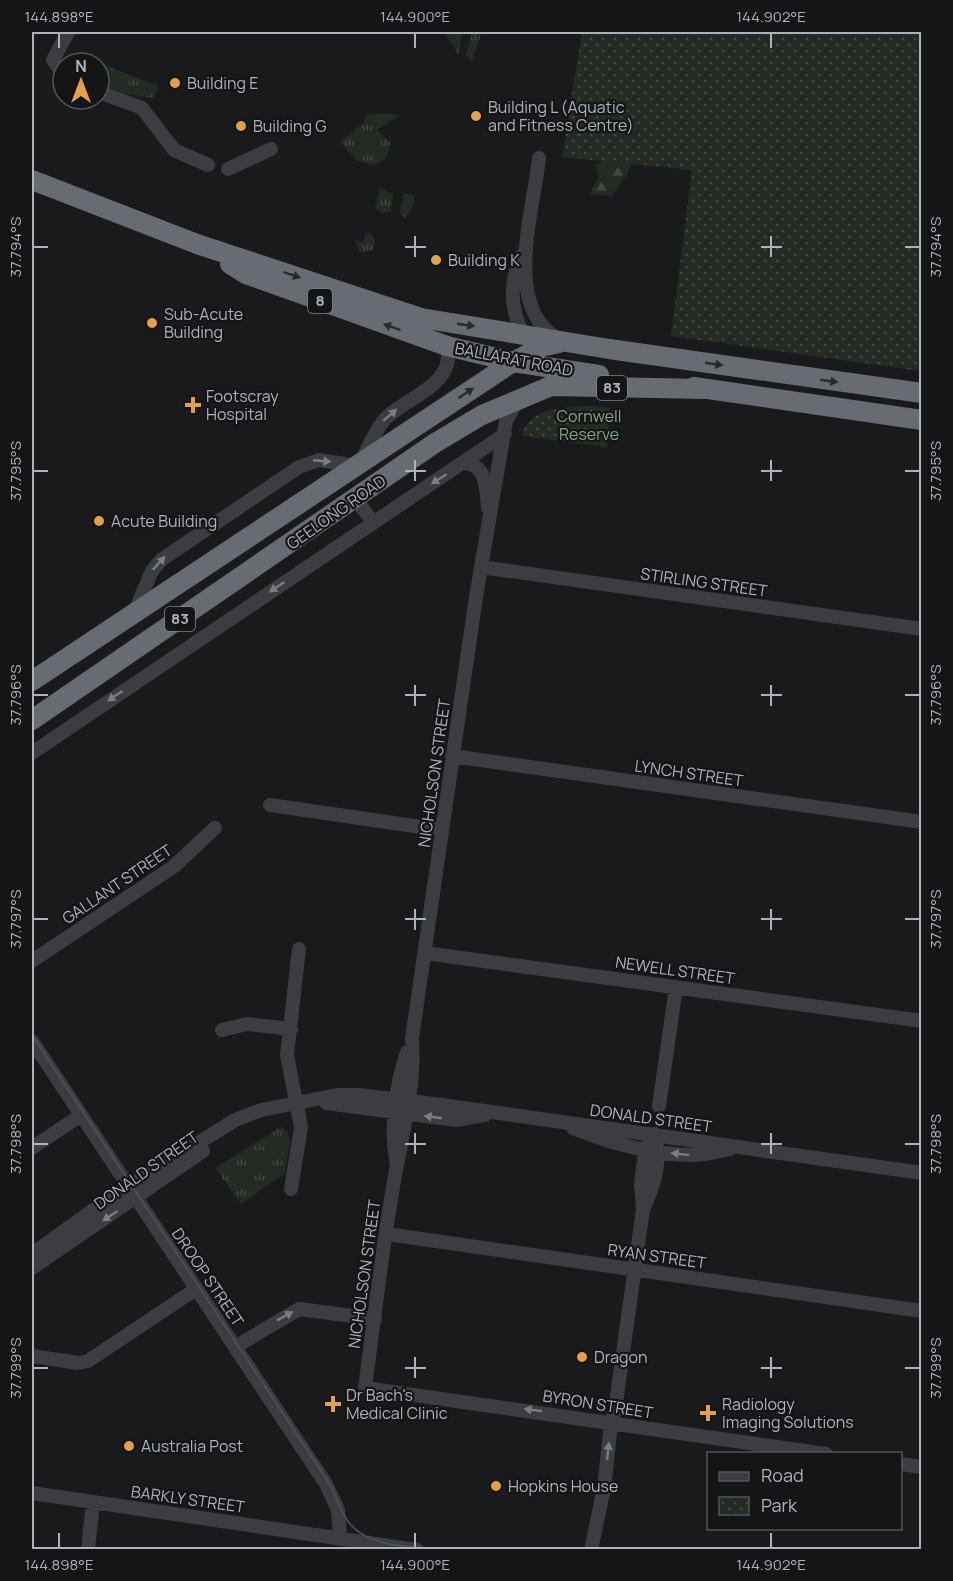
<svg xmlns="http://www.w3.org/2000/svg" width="953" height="1581" viewBox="0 0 953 1581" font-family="Manrope,sans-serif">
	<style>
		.grass { fill: url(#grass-tufts) }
		.forest { fill: url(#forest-firs) }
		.park { fill: url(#park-dots) }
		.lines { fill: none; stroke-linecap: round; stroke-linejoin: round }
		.minor { stroke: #3b3d40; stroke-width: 14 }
		.highway { stroke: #686b71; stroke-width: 20 }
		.tram { stroke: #505357; stroke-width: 1.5 }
		.oneway { fill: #2a2a2e }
		.oneway2 { fill: #7a7e83 }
		.ticks { fill: none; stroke: #aeb3ba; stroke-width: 2 }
		.poi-dot { fill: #e1a14c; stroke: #151517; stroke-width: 2 }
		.labels { text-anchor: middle; stroke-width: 4.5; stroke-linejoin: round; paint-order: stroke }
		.shield { fill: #151517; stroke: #808489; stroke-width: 1.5 }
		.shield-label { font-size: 15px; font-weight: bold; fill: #aeb3ba }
		.poi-label { font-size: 16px; fill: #aeb3ba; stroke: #151517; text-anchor: start }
		.street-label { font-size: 16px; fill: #aeb3ba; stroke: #151517 }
		.park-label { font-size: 16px; fill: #88a387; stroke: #151517 }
		.neatline { fill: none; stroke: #aeb3ba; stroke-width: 2 }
		.ticks-label { font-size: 15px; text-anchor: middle; fill: #aeb3ba }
	</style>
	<defs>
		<pattern id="grass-tufts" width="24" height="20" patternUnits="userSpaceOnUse" patternTransform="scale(1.5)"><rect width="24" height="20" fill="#242b24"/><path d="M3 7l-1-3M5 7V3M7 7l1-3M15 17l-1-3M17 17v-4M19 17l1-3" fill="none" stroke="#414742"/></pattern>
		<pattern id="forest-firs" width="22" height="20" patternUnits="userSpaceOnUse" patternTransform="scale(1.5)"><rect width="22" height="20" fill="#242b24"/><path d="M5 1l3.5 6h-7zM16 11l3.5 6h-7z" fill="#414742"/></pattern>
		<pattern id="park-dots" width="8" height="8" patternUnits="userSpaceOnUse" patternTransform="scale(1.5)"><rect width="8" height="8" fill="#242b24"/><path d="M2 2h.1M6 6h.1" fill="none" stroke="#414742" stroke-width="1.8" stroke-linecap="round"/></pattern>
	</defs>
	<rect width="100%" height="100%" fill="#1a1a1c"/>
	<path class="grass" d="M444 32H462L459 55Z
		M472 32H482L472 61 466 55Z
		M99 63 158 86 154 98 126 94 99 84Z
		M367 114 400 115 377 130 390 142C390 155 385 162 372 165L356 160 340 142 363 123Z
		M380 188 393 194 391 212 382 213 375 208Z
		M404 193 415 196 412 208 405 218 400 213Z
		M366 233H371L375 242 373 250 364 252 359 251 355 240 362 242Z
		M281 1127 287 1131 290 1140 285 1173 241 1204 215 1168Z"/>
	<path class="forest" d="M604 161 696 170 631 164 627 175 611 196 589 194 599 177 595 165Z"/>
	<path class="park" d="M582 32H921V371L671 336 692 170 562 157Z
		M591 406 610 408 607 447 522 436C528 406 567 408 591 406Z"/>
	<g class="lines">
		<path class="minor" d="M63 74 53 60 68 32
			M99 92 142 108 174 150 208 165
			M539 158C534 209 502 306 557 338
			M228 169 271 149
			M523 254C509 280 510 308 523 334
			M518 400 506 421 476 597 412 1038C415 1082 405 1123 397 1165 383 1239 375 1314 365 1388L826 1454
			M362 460C369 447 375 430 385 419 406 397 457 385 447 346
			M464 463C488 465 486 490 488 508
			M356 500 373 522
			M481 567 922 629
			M134 613 152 571 161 560 299 467 319 460 357 466
			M32 753 505 434
			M452 756 922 822
			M270 805 442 830
			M425 953 922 1021
			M32 961 173 867 215 828
			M222 1030 247 1024 291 1029
			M32 1041 326 1484 338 1510 340 1537
			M326 1103 456 1120 485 1115
			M659 1106 676 987
			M573 1128C610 1143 653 1155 693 1155 705 1155 718 1151 730 1149
			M32 1148 81 1115
			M396 1160C390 1126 396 1085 407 1052
			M291 1189 301 1127 287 1055 299 949
			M644 1207C653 1188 661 1162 656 1142
			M387 1234 922 1311
			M32 1254 106 1201 235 1120 261 1110 337 1095H359L442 1105 922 1173
			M32 1268 203 1151
			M235 1347 299 1309 375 1319
			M32 1356 78 1363 88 1361 196 1289
			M900 1464 922 1467
			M32 1493 417 1550
			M88 1550 93 1502
			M591 1550 604 1488 611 1424 615 1410 643 1209 641 1184 645 1149 655 1134"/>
		<path class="highway" d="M32 180 197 244 421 318 609 349 922 393
			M230 264 246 274 447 346 513 362 599 375
			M694 387 922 420
			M32 681 513 362 541 347 559 343
			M32 720 435 443 482 415 551 386 705 389"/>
		<path class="tram" d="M32 1035 329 1483C337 1496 340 1513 351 1525 371 1548 413 1546 441 1550"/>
	</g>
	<defs><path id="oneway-solid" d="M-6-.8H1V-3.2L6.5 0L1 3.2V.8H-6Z" transform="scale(1.5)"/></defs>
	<g class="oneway">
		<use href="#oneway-solid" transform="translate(292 275) rotate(18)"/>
		<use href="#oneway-solid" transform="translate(466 325) rotate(8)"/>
		<use href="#oneway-solid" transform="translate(392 327) rotate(-160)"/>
		<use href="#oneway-solid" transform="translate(714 364) rotate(8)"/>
		<use href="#oneway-solid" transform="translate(829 381) rotate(8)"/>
		<use href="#oneway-solid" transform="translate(466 393) rotate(-34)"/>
	</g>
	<g class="oneway2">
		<use href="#oneway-solid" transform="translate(390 415) rotate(-41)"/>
		<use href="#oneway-solid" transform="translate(322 461) rotate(5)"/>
		<use href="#oneway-solid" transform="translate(439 479) rotate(148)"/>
		<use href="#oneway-solid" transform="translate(159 563) rotate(-47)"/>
		<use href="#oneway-solid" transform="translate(277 587) rotate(146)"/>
		<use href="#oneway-solid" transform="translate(115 696) rotate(146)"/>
		<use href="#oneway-solid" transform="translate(433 1117) rotate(-172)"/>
		<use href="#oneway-solid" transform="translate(680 1154) rotate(-173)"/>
		<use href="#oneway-solid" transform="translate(110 1216) rotate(146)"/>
		<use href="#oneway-solid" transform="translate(285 1316) rotate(-29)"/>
		<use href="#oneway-solid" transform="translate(533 1410) rotate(-172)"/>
		<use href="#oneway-solid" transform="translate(608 1451) rotate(-84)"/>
	</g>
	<path class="ticks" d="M59 33V48M415 33V48M771 33V48M415 236V257M771 236V257M33 247H48M405 247H426M761 247H782M905 247H920M415 460V481M771 460V481M33 471H48M405 471H426M761 471H782M905 471H920M415 685V706M771 685V706M33 695H48M405 695H426M761 695H782M905 695H920M415 909V930M771 909V930M33 919H48M405 919H426M761 919H782M905 919H920M415 1133V1154M771 1133V1154M33 1144H48M405 1144H426M761 1144H782M905 1144H920M415 1357V1378M771 1357V1378M33 1368H48M405 1368H426M761 1368H782M905 1368H920M59 1533V1548M415 1533V1548M771 1533V1548"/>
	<g class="poi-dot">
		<circle cx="175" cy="83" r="6"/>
		<circle cx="476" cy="116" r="6"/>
		<circle cx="241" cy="126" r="6"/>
		<circle cx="436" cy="260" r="6"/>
		<circle cx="152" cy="323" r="6"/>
		<path d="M190 396h6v6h6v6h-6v6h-6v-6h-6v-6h6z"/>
		<circle cx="99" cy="521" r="6"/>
		<circle cx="582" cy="1357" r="6"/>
		<path d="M330 1395h6v6h6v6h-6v6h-6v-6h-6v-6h6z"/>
		<path d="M705 1404h6v6h6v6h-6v6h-6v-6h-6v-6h6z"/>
		<circle cx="129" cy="1446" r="6"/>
		<circle cx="496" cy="1486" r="6"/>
	</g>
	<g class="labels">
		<g class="shield">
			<rect x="308" y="289" width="24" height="24" rx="4.5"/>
			<rect x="597" y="376" width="30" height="24" rx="4.5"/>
			<rect x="165" y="607" width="30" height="24" rx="4.5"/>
		</g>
		<g class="shield-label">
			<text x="320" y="306">8</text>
			<text x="612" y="393">83</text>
			<text x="180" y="624">83</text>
		</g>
		<g class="poi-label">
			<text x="187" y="89">Building E</text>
			<text x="488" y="113">Building L (Aquatic<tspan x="488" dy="18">and Fitness Centre)</tspan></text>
			<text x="253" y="132">Building G</text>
			<text x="448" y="266">Building K</text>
			<text x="164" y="320">Sub-Acute<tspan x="164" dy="18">Building</tspan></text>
			<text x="206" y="402">Footscray<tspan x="206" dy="18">Hospital</tspan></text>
			<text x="111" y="527">Acute Building</text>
			<text x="594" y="1363">Dragon</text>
			<text x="346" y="1401">Dr Bach's<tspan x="346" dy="18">Medical Clinic</tspan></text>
			<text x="722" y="1410">Radiology<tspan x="722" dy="18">Imaging Solutions</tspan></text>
			<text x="141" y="1452">Australia Post</text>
			<text x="508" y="1492">Hopkins House</text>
		</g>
		<g class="street-label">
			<text transform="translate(514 359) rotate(11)" y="6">BALLARAT ROAD</text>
			<text transform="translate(336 512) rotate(-35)" y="6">GEELONG ROAD</text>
			<text transform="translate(704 582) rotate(8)" y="6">STIRLING STREET</text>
			<text transform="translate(434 773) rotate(-82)" y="6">NICHOLSON STREET</text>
			<text transform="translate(689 773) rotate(8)" y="6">LYNCH STREET</text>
			<text transform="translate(117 884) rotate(-34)" y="6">GALLANT STREET</text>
			<text transform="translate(675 970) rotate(8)" y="6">NEWELL STREET</text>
			<text transform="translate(651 1118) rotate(8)" y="6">DONALD STREET</text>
			<text transform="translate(146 1170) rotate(-35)" y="6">DONALD STREET</text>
			<text transform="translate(657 1256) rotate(8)" y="6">RYAN STREET</text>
			<text transform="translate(364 1274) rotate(-82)" y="6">NICHOLSON STREET</text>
			<text transform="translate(208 1277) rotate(56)" y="6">DROOP STREET</text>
			<text transform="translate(598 1404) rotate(9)" y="6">BYRON STREET</text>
			<text transform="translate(188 1499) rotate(8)" y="6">BARKLY STREET</text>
		</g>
		<g class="park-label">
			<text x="589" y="422">Cornwell<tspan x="589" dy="18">Reserve</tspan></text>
		</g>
	</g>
	<rect width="953" height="1581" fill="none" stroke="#151517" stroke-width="66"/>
	<rect x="707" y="1452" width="195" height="78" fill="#151517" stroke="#525458" stroke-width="1.5"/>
	<rect x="719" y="1472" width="30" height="9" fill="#3b3d40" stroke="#525458" stroke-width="1.5"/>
	<text x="761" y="1482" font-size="18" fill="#aeb3ba">Road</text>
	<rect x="719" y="1497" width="30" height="18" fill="url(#park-dots)" stroke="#525458" stroke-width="1.5"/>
	<text x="761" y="1512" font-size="18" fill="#aeb3ba">Park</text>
	<g transform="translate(81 81)"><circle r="28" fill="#151517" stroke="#525458" stroke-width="1.5"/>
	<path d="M0-4.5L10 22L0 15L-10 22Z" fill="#e1a14c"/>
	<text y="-9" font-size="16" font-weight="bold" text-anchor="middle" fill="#aeb3ba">N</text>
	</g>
	<rect x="33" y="33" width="887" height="1515" class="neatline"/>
	<g class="ticks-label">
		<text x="59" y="22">144.898°E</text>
		<text x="415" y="22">144.900°E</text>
		<text x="771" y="22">144.902°E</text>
		<text transform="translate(16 247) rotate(-90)" y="5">37.794°S</text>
		<text transform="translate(936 247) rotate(-90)" y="5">37.794°S</text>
		<text transform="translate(16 471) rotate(-90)" y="5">37.795°S</text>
		<text transform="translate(936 471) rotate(-90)" y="5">37.795°S</text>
		<text transform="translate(16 695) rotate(-90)" y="5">37.796°S</text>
		<text transform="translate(936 695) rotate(-90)" y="5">37.796°S</text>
		<text transform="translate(16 919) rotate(-90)" y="5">37.797°S</text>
		<text transform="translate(936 919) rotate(-90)" y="5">37.797°S</text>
		<text transform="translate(16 1144) rotate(-90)" y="5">37.798°S</text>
		<text transform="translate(936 1144) rotate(-90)" y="5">37.798°S</text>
		<text transform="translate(16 1368) rotate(-90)" y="5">37.799°S</text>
		<text transform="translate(936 1368) rotate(-90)" y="5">37.799°S</text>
		<text x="59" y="1570">144.898°E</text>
		<text x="415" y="1570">144.900°E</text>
		<text x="771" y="1570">144.902°E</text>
	</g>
</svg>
